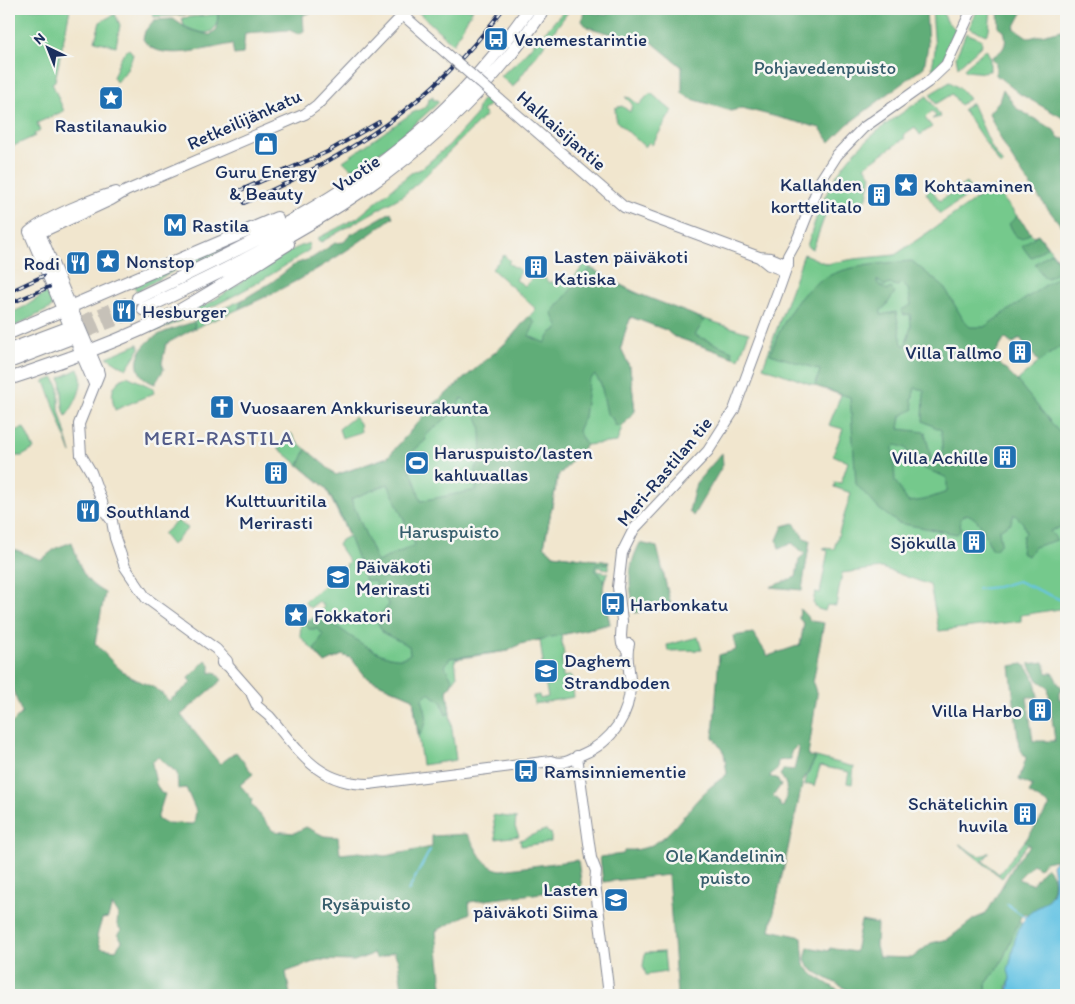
<svg xmlns="http://www.w3.org/2000/svg" width="1075" height="1004" viewBox="0 0 1075 1004" font-family="Itim,sans-serif">
	<style>
		.green { fill: #75c98c; stroke: #487c75; fill-rule: evenodd }
		.forest { fill: #60ad78; stroke: #3e6e6b; fill-rule: evenodd }
		.water { fill: #66c4e4; stroke: #407aa1 }
		.lines { fill: none; stroke-linecap: round; stroke-linejoin: round }
		.stream { stroke: #66c4e4; stroke-width: 2 }
		.major-tunnel { stroke: #c6c1b8; stroke-width: 12; stroke-dasharray: 12 6; stroke-linecap: butt }
		.minor-casing { stroke: #868a96; stroke-width: 12 }
		.major-casing { stroke: #868a96; stroke-width: 14 }
		.minor { stroke: #fff; stroke-width: 10 }
		.major { stroke: #fff; stroke-width: 12 }
		.rail-casing { stroke: #1b2f5e; stroke-width: 4 }
		.rail { stroke: #f6f6f2; stroke-width: 2; stroke-dasharray: 5.5; stroke-linecap: butt }
		.minor-bridge-casing { stroke: #868a96; stroke-width: 12; stroke-linecap: butt }
		.minor-bridge { stroke: #fff; stroke-width: 10 }
		.labels { text-anchor: middle; stroke-width: 5; stroke-linejoin: round; paint-order: stroke }
		.poi-label { font-size: 19px; fill: #1b2f5e; stroke: #f6f6f2; text-anchor: start }
		.park-label { font-size: 19px; fill: #365d6c; stroke: #f6f6f2 }
		.street-label { font-size: 19px; fill: #1b2f5e; stroke: #f6f6f2 }
		.quarter-label { font-size: 21px; letter-spacing: 1px; fill: #535c89; stroke: #f6f6f2 }
	</style>
	<rect width="100%" height="100%" fill="#f6f6f2"/>
	<filter id="ink" filterUnits="userSpaceOnUse"><feTurbulence type="fractalNoise" baseFrequency=".02" numOctaves="2"/><feDisplacementMap in="SourceGraphic" scale="10" xChannelSelector="R" yChannelSelector="G"/><feConvolveMatrix kernelMatrix="1 2 1 2 8 2 1 2 1" color-interpolation-filters="sRGB"/></filter>
	<filter id="wash" filterUnits="userSpaceOnUse"><feTurbulence type="fractalNoise" baseFrequency=".0096" numOctaves="4" result="noise"/><feDisplacementMap in="SourceGraphic" scale="20" xChannelSelector="R" yChannelSelector="G"/><feGaussianBlur stdDeviation="1.12" result="paint"/><feColorMatrix in="noise" values="0 0 0 0 0 0 0 0 0 0 0 0 0 0 0 0 0 1.4 0 .05"/><feComposite in="paint" operator="in"/></filter>
	<g filter="url(#wash)">
		<rect width="100%" height="100%" fill="#f1e6ce"/>
		<path class="green" d="M9 9H70L55 81 52 83 64 111 37 123 40 131 34 134 35 136 9 148Z
			M151 9H204V13L154 17Z
			M416 9H473L453 44 418 12Z
			M932 9H941L948 23 957 30 947 54 935 70 932 68 935 50Z
			M978 9H991L989 30 986 35 969 28Z
			M564 11 568 12 513 87 500 76 515 64Z
			M115 14 120 25 116 46 95 41 100 22Z
			M218 14C217 39 202 35 184 26L182 18Z
			M966 33 981 39 982 45 958 67 956 57Z
			M129 49 133 54C131 64 124 76 116 82L113 77C118 67 118 56 129 49Z
			M986 49 990 57V71H986V73L966 71 964 69 965 67Z
			M950 82 962 90 969 99 960 105 952 94 936 104 930 94Z
			M649 94H652L672 111 652 145 649 142 645 147 616 121 615 108 622 106 630 112 632 104 625 97 630 98 639 105Z
			M433 96V100H437L439 102 395 142 356 168H350L343 161 412 113 426 107 429 101 428 99Z
			M485 96 493 102 482 111 486 115 421 180 402 196 321 242 318 240V238L357 218 411 173 421 169 449 145 476 115 479 104Z
			M927 96 941 117 932 119 936 116 932 111 925 118 932 127 920 135 915 127 903 135 905 138 865 166 871 175 867 198 850 209 823 201C846 149 881 127 927 96Z
			M972 103 992 148 1003 164 1001 166 963 109Z
			M966 183 973 192 940 214 926 193 931 189 940 201Z
			M994 187 1033 236 1038 234 1062 265 1066 262V524L1062 526 1063 547H1066V608L1021 615V621L939 631 930 585 882 568 842 573 836 606 827 605 825 611 818 609 813 603 815 592 820 593 828 551 823 548 834 549 851 493 834 487 835 482 841 483 848 462 833 455 843 429 829 425 841 395 763 367 804 254 827 264 854 259 895 255ZM1005 338 1013 344 1020 338 1039 362 1017 381 993 358Z
			M820 206 827 210 813 249 807 246Z
			M250 237 189 267 182 269 181 267 137 291 133 285 230 243Z
			M309 243V250C261 283 211 310 156 331L154 329 201 303 204 306C239 287 271 256 309 243Z
			M504 255 510 261 508 263 521 271 516 280 525 286 539 271 549 283 551 281 557 286 566 277 571 281 585 264C634 297 693 316 749 333L739 359 673 336 666 330 631 317 626 329 621 348 630 368 635 411 622 427 617 442 586 445 558 476 544 546 553 554 609 562V569L598 567 597 571 608 573C598 587 607 608 610 624L561 635 564 655 562 657 563 677 571 676 574 697 534 704 533 696 539 695 540 699 548 697 541 663H543L540 640 520 644 508 651 455 659 457 676 447 691 456 760 422 765 413 698 367 678 351 658 342 655 325 663 300 636 301 624C308 618 316 619 323 613L321 610 324 607 319 601 310 608 304 602 347 566 346 564 349 561 338 545 341 540 349 536 326 488 277 447 291 433 296 441 336 475 388 457 433 405 507 342 536 309 492 269Z
			M50 290 53 300 51 308 9 329V314L26 306Z
			M242 300 239 309 193 329 195 324 193 322Z
			M138 344 140 348 126 369 107 357Z
			M78 369C87 382 75 405 66 416 60 404 64 390 60 378Z
			M127 376 153 388 154 393 115 410C110 394 111 384 127 376Z
			M54 378 59 388V410L71 453 46 384 43 382Z
			M354 417 360 424 361 432 342 438 339 429Z
			M24 428 34 449 22 456H9V433Z
			M177 521 188 528 172 545 163 534Z
			M698 637 702 650 668 651 667 645Z
			M816 757 854 767 852 784 847 783 849 772 820 766 814 787 812 784 805 785 807 775Z
			M493 815 516 818 515 827 519 836 496 839Z
			M545 830 551 834V842L521 846 520 840Z
			M1025 841 1028 843 1002 878 959 844C970 848 976 862 990 852L983 861 999 874Z
			M1019 918 1021 925 1030 930 1007 987 1008 995H987L986 984 1002 961Z
			M664 952 666 972 646 975 643 966 645 953Z"/>
		<path class="forest" d="M220 9H324L303 15 304 31 298 34 289 30 245 33 243 54 234 55 232 44C209 48 156 64 143 39L145 31 154 20 173 19 188 29 210 35 217 29 218 14 221 11Z
			M614 9H926L928 46 924 67 848 124 830 142 820 128 742 108 731 111 689 98 682 93V67L648 39H629L587 27 582 21 584 11 607 15 608 11Z
			M998 9H1024L1014 28 1029 38 1066 29V111L1063 118 1020 94 996 75V63L993 61 992 57C1004 51 1008 44 1004 31L999 28Z
			M1003 89 1016 108 1054 130 1059 138 1066 139V232C1037 195 1006 157 989 113L999 101Z
			M391 212 393 217C344 255 296 284 239 309L242 300 272 282 295 264 312 258 335 243 344 242 350 235Z
			M1017 216 1031 233 1021 239 1019 237 1017 238 1009 224Z
			M1038 234 1047 247 1031 258 1022 246Z
			M1051 252 1064 268 1048 278 1044 277 1035 264Z
			M912 261 945 288 964 321 970 327H984L1066 271V342L1039 362 1020 338 1012 344 1005 338 993 357 1017 381 1063 437 1066 430V525L1050 531 1057 540 1034 547 1028 556 1021 553 1023 536 1026 533 1023 523 1014 514 1011 523 999 530 1001 543 996 549H991C986 536 981 519 967 514L960 519 961 529 957 534 898 523 879 509 856 484 850 397 815 386 820 370 770 354C802 273 829 267 912 261ZM877 280 885 286 890 284 898 286 901 283 908 289 911 305 901 310 904 315 910 314 911 327 905 346 902 344 896 312 881 315V310L886 306 895 292 891 288 887 290 877 283ZM915 388 924 390 923 421 941 430 943 462H932L925 432 899 429 901 416 914 409 912 400ZM896 445 906 448C913 470 928 468 947 478V492L924 500 908 502 895 481 893 448Z
			M591 268 631 291 691 314 704 321 695 335 732 351 733 357 673 336 666 330 631 317 626 329 621 348 630 368 635 411 622 427 615 425 612 418 607 414 601 384 595 375 589 380 584 417 578 431 586 445 558 476 544 546 553 554 609 562 607 564 596 565 595 571 604 579 603 593 610 624 520 644 508 651 450 658 445 666 453 681 447 691 450 713 446 715 441 701 428 693 422 699C427 717 430 720 419 736L413 698 367 678 351 658 342 655 325 663 314 650 323 635 318 629H309L305 623 306 620 319 624 328 620C344 631 392 671 410 654L409 646 383 633 376 619 389 605 374 581 365 580 342 518 326 488 299 465 306 449 336 475 388 457 433 405 507 342 529 316 535 323 529 336 545 343 551 333 559 328 552 313 582 276ZM462 398C486 420 480 432 482 463L475 467 476 490 421 501 414 478 406 463 411 453 426 440 425 436 450 415ZM388 484 415 545 377 562 351 499Z
			M193 322 195 324 193 329 166 344 162 363 164 369 155 384C133 377 133 355 149 341 159 332 180 327 193 322Z
			M722 453 723 465 693 516 689 511 696 483Z
			M794 523 804 538 810 540 802 590 770 587 796 577 799 559 805 554 792 543 779 549 777 540 783 526Z
			M72 542C80 566 81 580 105 593L95 643C106 655 118 670 133 678 152 688 154 684 169 701L191 683 188 678 206 660 210 665V673L215 672 222 680 181 715 220 764 236 752 253 774 240 785 252 799 251 804 273 831 294 833 306 827 324 836 338 837 340 854 359 852 385 856 432 847V836L467 834C477 848 482 867 501 870L578 860 582 888 469 902 470 913 436 931 443 995H403L398 961 394 952 377 959 373 954 354 961 319 960 286 972 290 995H9V726L22 713 9 681V547L41 560 56 548ZM158 757 177 773 178 789 186 788 196 811 194 824 165 823 157 819 165 794 161 793 156 784 152 763ZM112 905 118 913 117 925 121 930 118 934 122 941 116 950 101 948 97 936 102 919 108 918Z
			M640 543 657 547 671 605 635 613C629 585 626 570 640 543Z
			M800 609 811 621 824 623 813 683 817 695 808 756 816 757 803 781 770 930 802 937 804 965 815 976 846 995H795L793 992 786 995H774L775 993 766 989 765 995H677L668 875 603 882 600 857 623 854 625 850C665 853 680 815 706 791 712 785 720 780 727 774L724 753 713 737 719 655 736 650 733 636 753 633 768 656 800 645 804 623 799 619ZM797 746 799 750 794 770 784 769 780 775C789 785 788 795 783 807L780 806V802L773 796 781 785 777 778 770 777 771 774 777 770 778 761 791 759V752Z
			M1044 662 1047 673H1053L1059 685 1061 686 1062 691 1059 692V699L1066 701V858L1045 862 1039 868 1033 864 1018 879 1032 884 1046 867C1063 881 1048 910 1030 914 1027 915 1024 913 1022 914L1002 961 986 984 987 995H915L909 992 857 995 817 973 809 967 805 959 808 947 829 951 830 948 855 952 861 921 877 924 876 946 879 957 912 958 931 943 948 939 974 919 986 914 1016 862 1030 846 1025 841 1050 806 1029 793 1033 786 1019 780 1026 758 1019 747 1010 666 1023 664C1034 672 1036 684 1038 697H1027L1033 741H1055L1048 687 1038 680 1029 664Z"/>
		<path class="water" d="M1059 858H1066V995H1008L1010 977 1008 970C1013 955 1013 938 1021 925 1036 897 1062 910 1052 865Z"/>
		<g class="lines">
			<path class="stream" d="M978 589 997 587 1018 581 1061 600
				M408 891 430 850
				M1007 904 1026 918"/>
		</g>
	</g>
	<g filter="url(#ink)">
		<g class="lines">
			<path class="major-tunnel" d="M67 328 138 298
				M71 338 143 309"/>
			<defs>
				<path id="minor" d="M492 93 624 207 759 257 771 258 788 265
					M29 232 40 233 111 200 126 191 305 114 317 105 403 15 437 45
					M29 232 94 384
					M29 232C45 218 95 197 116 192
					M40 233 98 370 99 374 79 424 81 455 91 472 106 513 112 521 115 538 125 567 146 598 216 649 227 661 228 666
					M759 257 769 265 785 271
					M627 650 622 644 621 636 622 621 618 587 622 553 634 529 708 451 734 410 780 286 788 263V256L798 238 821 180 837 155 863 128 928 82 946 65 972 9
					M222 663 228 666 257 699
					M252 695 257 706 269 716C299 751 317 784 369 784L551 761C563 766 572 759 583 754 612 742 631 714 630 682 630 669 625 656 629 644
					M577 756 591 858 596 871 595 883 609 995"/>
				<path id="major" d="M138 298C225 256 323 211 398 150 449 110 492 62 529 9
					M143 309C304 234 442 161 544 9
					M9 333 277 218
					M9 350 65 329
					M9 362 69 339
					M9 379C65 360 122 341 175 313 213 292 251 267 288 244"/>
			</defs>
			<use href="#minor" class="minor-casing"/>
			<use href="#major" class="major-casing"/>
			<use href="#minor" class="minor"/>
			<use href="#major" class="major"/>
			<defs>
				<path id="rail" d="M239 191 327 152 379 122
					M244 203C351 155 432 104 503 9
					M9 292 43 276
					M9 304 49 287"/>
			</defs>
			<use href="#rail" class="rail-casing"/>
			<use href="#rail" class="rail"/>
			<defs>
				<path id="minor-bridge" d="M437 45 492 93"/>
			</defs>
			<use href="#minor-bridge" class="minor-bridge-casing"/>
			<use href="#minor-bridge" class="minor-bridge"/>
		</g>
	</g>
	<defs>
		<symbol id="bus-square" viewBox="-11 -11 22 22"><rect x="-9" y="-9" width="18" height="18" rx="4" fill="#1f6fb2" stroke="#f6f6f2"/><path d="M-5-6H5V4H4V6H2V4H-2V6H-4V4H-5ZM-3.5-4V0h7V-4ZM-3.5 1.2v1.5H-2V1.2ZM2 1.2v1.5H3.5V1.2Z" fill="#fff"/></symbol>
		<symbol id="sight-square" viewBox="-11 -11 22 22"><rect x="-9" y="-9" width="18" height="18" rx="4" fill="#1f6fb2" stroke="#f6f6f2"/><path d="M0-6L1.8-2.2L6-1.7L2.9 1.2L3.7 5.4L0 3.3L-3.7 5.4L-2.9 1.2L-6-1.7L-1.8-2.2Z" fill="#fff"/></symbol>
		<symbol id="shop-square" viewBox="-11 -11 22 22"><rect x="-9" y="-9" width="18" height="18" rx="4" fill="#1f6fb2" stroke="#f6f6f2"/><path d="M-5-2.5h2.3a2.7 3.5 0 0 1 5.4 0H5L5.5 6h-11ZM-1.5-2.5h3a1.5 2.3 0 0 0-3 0Z" fill="#fff"/></symbol>
		<symbol id="building-square" viewBox="-11 -11 22 22"><rect x="-9" y="-9" width="18" height="18" rx="4" fill="#1f6fb2" stroke="#f6f6f2"/><path d="M-4-6H4V6H1V3H-1V6H-4ZM-2.5-4.3h1.7v1.8h-1.7ZM.8-4.3h1.7v1.8H.8ZM-2.5-1h1.7V.8h-1.7ZM.8-1h1.7V.8H.8Z" fill="#fff"/></symbol>
		<symbol id="metro-square" viewBox="-11 -11 22 22"><rect x="-9" y="-9" width="18" height="18" rx="4" fill="#1f6fb2" stroke="#f6f6f2"/><path d="M-5.5 5V-5H-3L0 0L3-5H5.5V5H3V-.5L0 4L-3-.5V5Z" fill="#fff"/></symbol>
		<symbol id="restaurant-square" viewBox="-11 -11 22 22"><rect x="-9" y="-9" width="18" height="18" rx="4" fill="#1f6fb2" stroke="#f6f6f2"/><path d="M-5-6h1v4h1v-4h1v4h1v-4h1v5L-1.5 .5V6h-2V.5L-5-1ZM5-6V6H3V1.5H1.5Q1.5-4 5-6Z" fill="#fff"/></symbol>
		<symbol id="church-square" viewBox="-11 -11 22 22"><rect x="-9" y="-9" width="18" height="18" rx="4" fill="#1f6fb2" stroke="#f6f6f2"/><path d="M-1.2-6h2.4v3.5h3.3v2.4h-3.3V6h-2.4V-.1h-3.3v-2.4h3.3Z" fill="#fff"/></symbol>
		<symbol id="stadium-square" viewBox="-11 -11 22 22"><rect x="-9" y="-9" width="18" height="18" rx="4" fill="#1f6fb2" stroke="#f6f6f2"/><path d="M0-5a6.5 5 0 1 0 0 10a6.5 5 0 1 0 0-10ZM-3.5-1.8h7v3.6h-7Z" fill="#fff"/></symbol>
		<symbol id="school-square" viewBox="-11 -11 22 22"><rect x="-9" y="-9" width="18" height="18" rx="4" fill="#1f6fb2" stroke="#f6f6f2"/><path d="M0-5L7-2L0 1L-7-2ZM-4 1L0 2.5L4 1V4Q0 6-4 4Z" fill="#fff"/></symbol>
	</defs>
	<g fill-rule="evenodd">
		<use href="#bus-square" x="482" y="25" width="28" height="28"/>
		<use href="#sight-square" x="97" y="84" width="28" height="28"/>
		<use href="#shop-square" x="252" y="130" width="28" height="28"/>
		<use href="#sight-square" x="892" y="171" width="28" height="28"/>
		<use href="#building-square" x="865" y="181" width="28" height="28"/>
		<use href="#metro-square" x="161" y="211" width="28" height="28"/>
		<use href="#sight-square" x="94" y="247" width="28" height="28"/>
		<use href="#restaurant-square" x="64" y="249" width="28" height="28"/>
		<use href="#building-square" x="522" y="253" width="28" height="28"/>
		<use href="#restaurant-square" x="110" y="297" width="28" height="28"/>
		<use href="#building-square" x="1006" y="338" width="28" height="28"/>
		<use href="#church-square" x="208" y="393" width="28" height="28"/>
		<use href="#building-square" x="991" y="443" width="28" height="28"/>
		<use href="#stadium-square" x="403" y="449" width="28" height="28"/>
		<use href="#building-square" x="262" y="459" width="28" height="28"/>
		<use href="#restaurant-square" x="74" y="497" width="28" height="28"/>
		<use href="#building-square" x="960" y="528" width="28" height="28"/>
		<use href="#school-square" x="324" y="563" width="28" height="28"/>
		<use href="#bus-square" x="599" y="590" width="28" height="28"/>
		<use href="#sight-square" x="282" y="601" width="28" height="28"/>
		<use href="#school-square" x="532" y="657" width="28" height="28"/>
		<use href="#building-square" x="1026" y="696" width="28" height="28"/>
		<use href="#bus-square" x="512" y="757" width="28" height="28"/>
		<use href="#building-square" x="1011" y="800" width="28" height="28"/>
		<use href="#school-square" x="602" y="886" width="28" height="28"/>
	</g>
	<g class="labels">
		<g class="poi-label">
			<text x="514" y="46">Venemestarintie</text>
			<text x="111" y="132" text-anchor="middle">Rastilanaukio</text>
			<text x="266" y="178" text-anchor="middle">Guru Energy<tspan x="266" dy="22">&amp; Beauty</tspan></text>
			<text x="862" y="191" text-anchor="end">Kallahden<tspan x="862" dy="22">korttelitalo</tspan></text>
			<text x="924" y="192">Kohtaaminen</text>
			<text x="192" y="232">Rastila</text>
			<text x="554" y="263">Lasten päiväkoti<tspan x="554" dy="22">Katiska</tspan></text>
			<text x="126" y="268">Nonstop</text>
			<text x="60" y="270" text-anchor="end">Rodi</text>
			<text x="142" y="318">Hesburger</text>
			<text x="1002" y="359" text-anchor="end">Villa Tallmo</text>
			<text x="240" y="414">Vuosaaren Ankkuriseurakunta</text>
			<text x="434" y="459">Haruspuisto/lasten<tspan x="434" dy="22">kahluuallas</tspan></text>
			<text x="988" y="464" text-anchor="end">Villa Achille</text>
			<text x="276" y="507" text-anchor="middle">Kulttuuritila<tspan x="276" dy="22">Merirasti</tspan></text>
			<text x="106" y="518">Southland</text>
			<text x="956" y="549" text-anchor="end">Sjökulla</text>
			<text x="356" y="573">Päiväkoti<tspan x="356" dy="22">Merirasti</tspan></text>
			<text x="630" y="611">Harbonkatu</text>
			<text x="314" y="622">Fokkatori</text>
			<text x="564" y="667">Daghem<tspan x="564" dy="22">Strandboden</tspan></text>
			<text x="1022" y="717" text-anchor="end">Villa Harbo</text>
			<text x="544" y="778">Ramsinniementie</text>
			<text x="1008" y="810" text-anchor="end">Schätelichin<tspan x="1008" dy="22">huvila</tspan></text>
			<text x="598" y="896" text-anchor="end">Lasten<tspan x="598" dy="22">päiväkoti Siima</tspan></text>
		</g>
		<g class="park-label">
			<text x="825" y="74">Pohjavedenpuisto</text>
			<text x="449" y="538">Haruspuisto</text>
			<text x="725" y="862">Ole Kandelinin<tspan x="725" dy="22">puisto</tspan></text>
			<text x="366" y="910">Rysäpuisto</text>
		</g>
		<g class="street-label">
			<text transform="translate(244 119) rotate(-24)" y="7">Retkeilijänkatu</text>
			<text transform="translate(562 130) rotate(41)" y="7">Halkaisijantie</text>
			<text transform="translate(356 173) rotate(-34)" y="7">Vuotie</text>
			<text transform="translate(664 471) rotate(-50)" y="7">Meri-Rastilan tie</text>
		</g>
		<g class="quarter-label">
			<text x="219" y="445">MERI-RASTILA</text>
		</g>
	</g>
	<rect width="1075" height="1004" fill="none" stroke="#f6f6f2" stroke-width="30"/>
	<g transform="translate(48 48) rotate(317)" stroke="#f6f6f2" stroke-width="4" paint-order="stroke">
	<path d="M0-4L9 19L0 12L-9 19Z" fill="#1b2f5e"/>
	<text y="-8" font-size="14" font-weight="bold" text-anchor="middle" fill="#1b2f5e">N</text>
	</g>
</svg>
